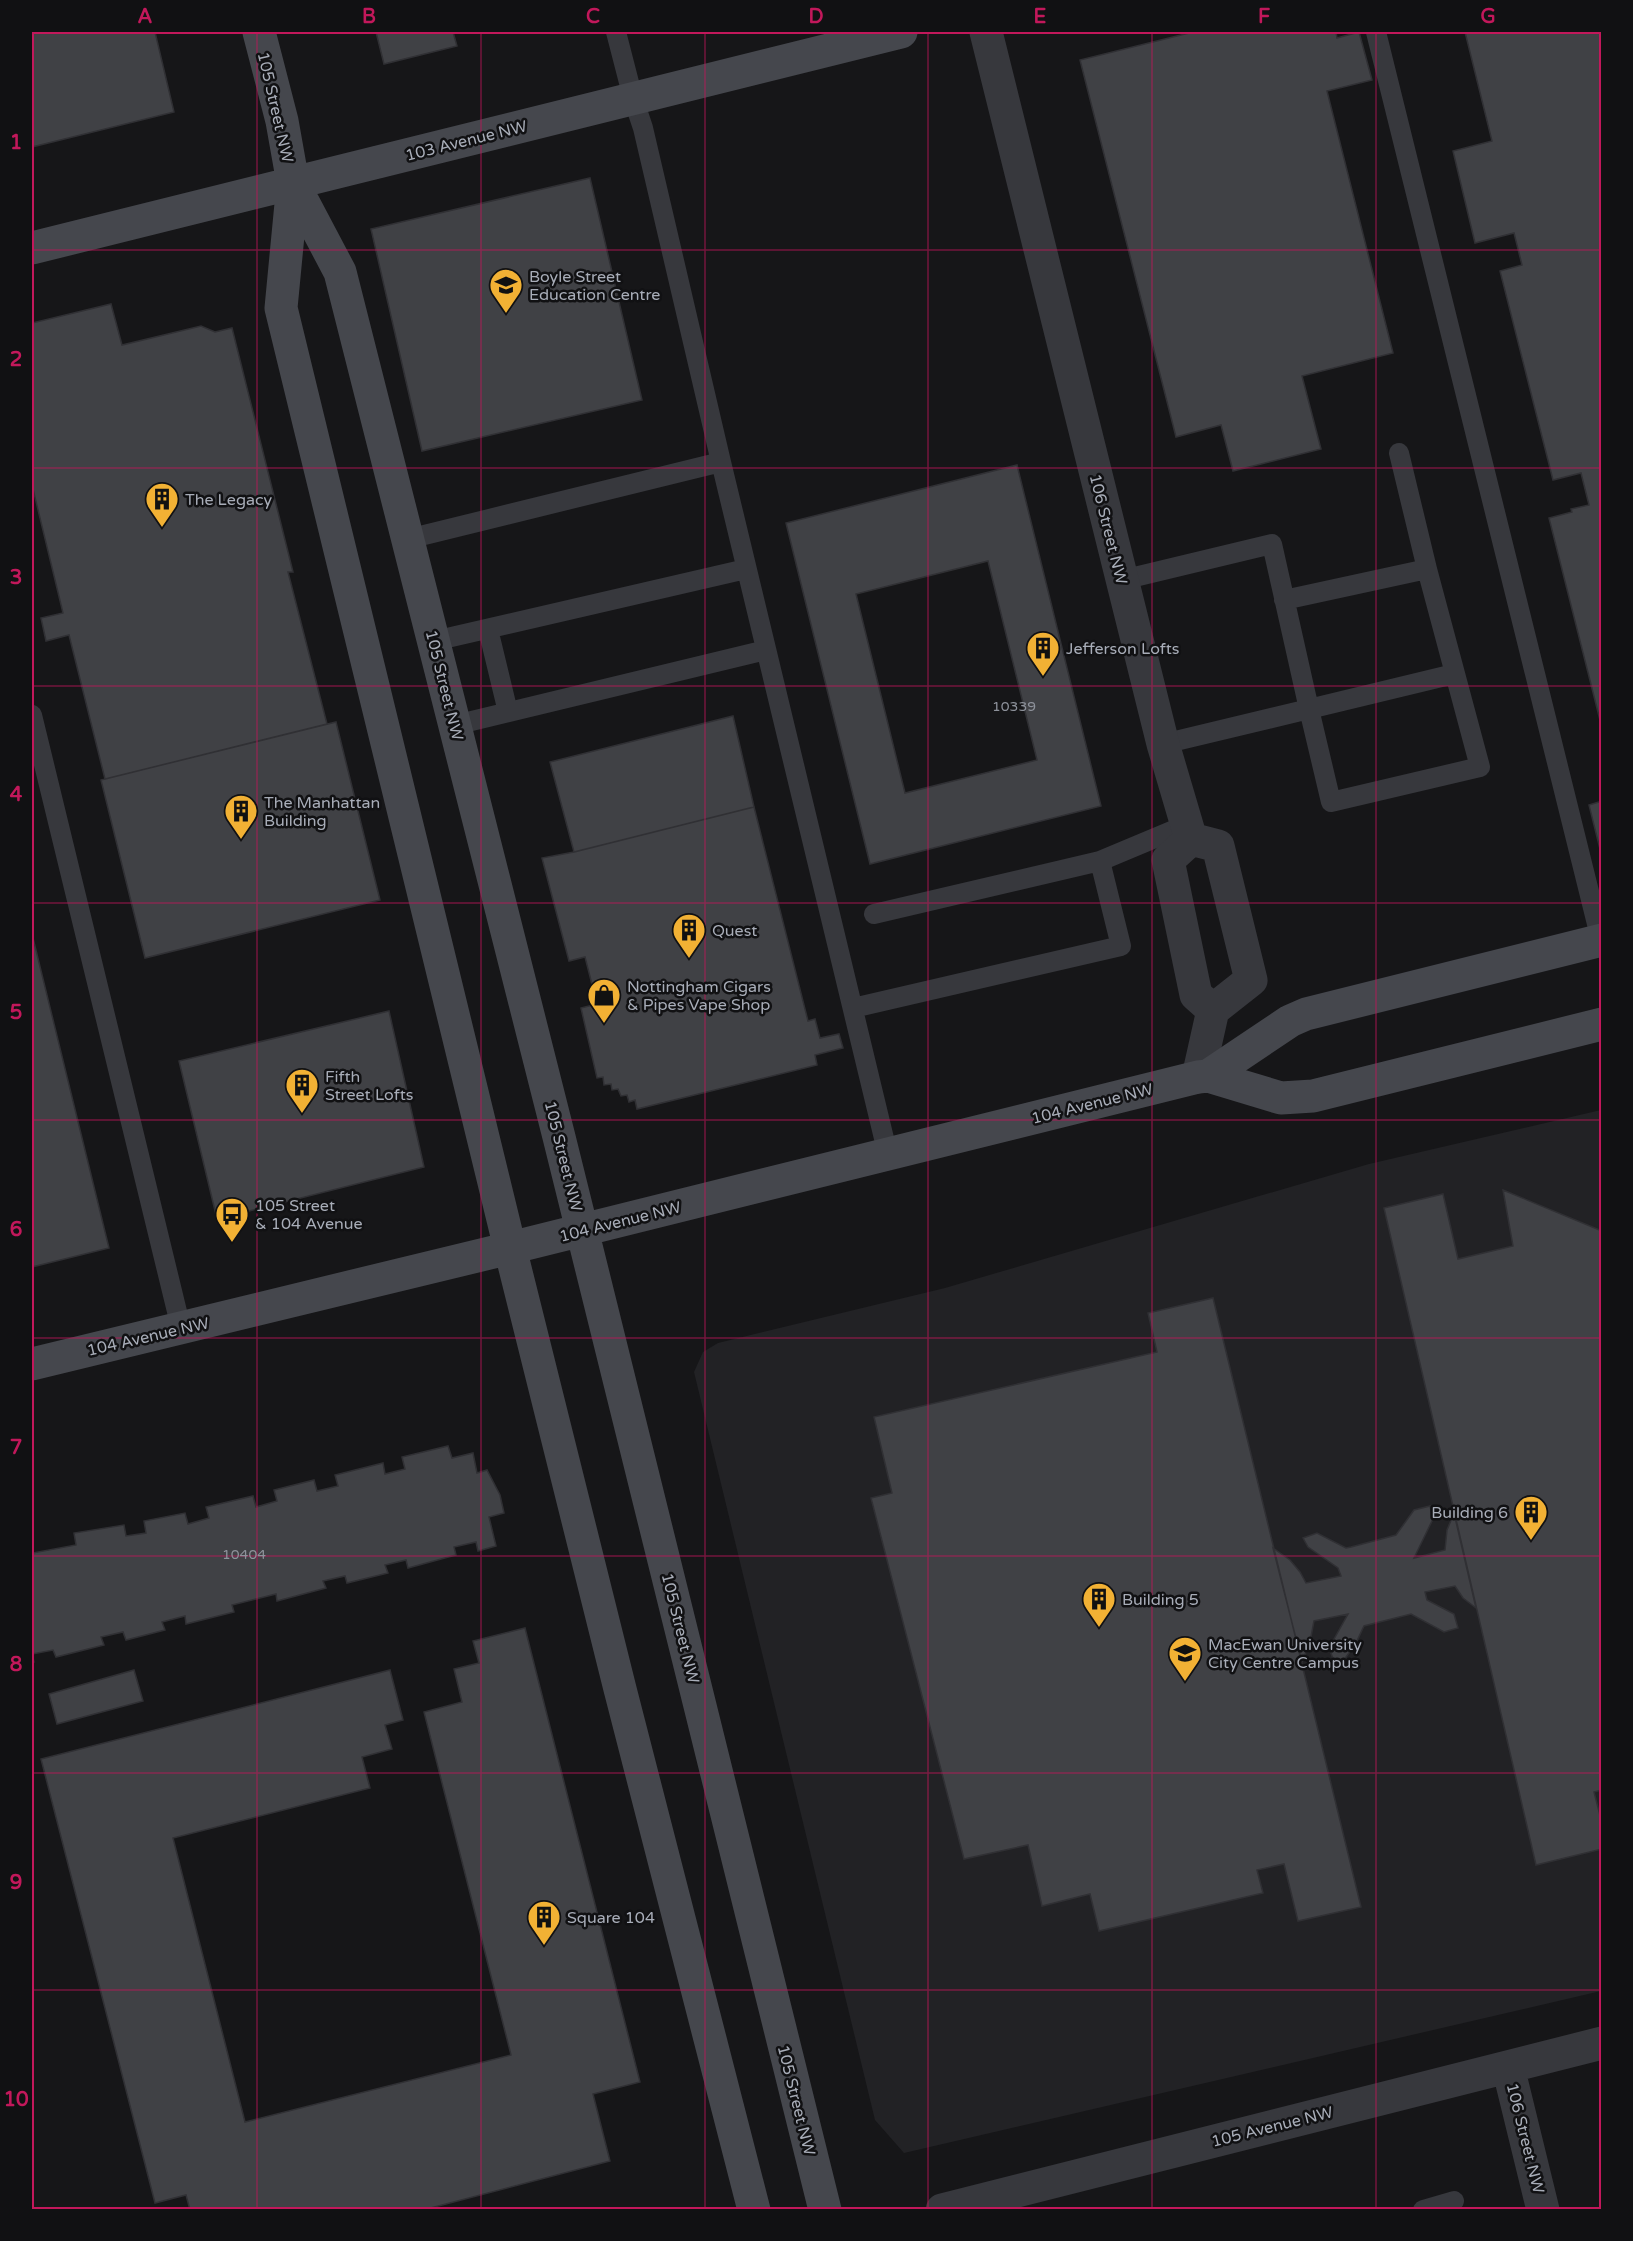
<svg xmlns="http://www.w3.org/2000/svg" width="1633" height="2241" viewBox="0 0 1633 2241" font-family="'Varela Round',sans-serif">
	<style>
		.built { fill: #222225 }
		.building { fill: #404145; stroke: #303034; stroke-width: 1.5; fill-rule: evenodd }
		.lines { fill: none; stroke-linecap: round; stroke-linejoin: round }
		.lane { stroke: #37383d; stroke-width: 20 }
		.street { stroke: #37383d; stroke-width: 33 }
		.secondary { stroke: #45474d; stroke-width: 33 }
		.grid { fill: none; stroke: #c2185b; stroke-width: 1.5; stroke-opacity: 0.55 }
		.labels { text-anchor: middle; stroke-width: 5; stroke-linejoin: round; paint-order: stroke }
		.number-label { font-size: 14px; fill: #8e929b }
		.street-label { font-size: 16px; fill: #a8adb8; stroke: #111113 }
		.poi-label { font-size: 16px; fill: #a8adb8; stroke: #111113; text-anchor: start }
		.neatline { fill: none; stroke: #c2185b; stroke-width: 2 }
		.grid-label { font-size: 20px; text-anchor: middle; font-weight: bold; fill: #c2185b }
	</style>
	<rect width="100%" height="100%" fill="#161618"/>
	<path class="built" d="M1601 1110V1991L904 2153 875 2120 694 1372 703 1352 718 1343 945 1288 1369 1164Z"/>
	<path class="building" d="M32 32H155L174 112 32 147Z
		M376 32H453L457 46 384 64Z
		M1193 32H1336L1337 38 1359 32 1372 80 1327 91 1393 353 1302 376 1321 449 1233 471 1221 425 1176 437 1080 60Z
		M1465 32H1602V728L1549 518 1572 512 1571 509 1589 505 1581 473 1553 480 1500 271 1522 265 1514 233 1475 243 1453 151 1492 141Z
		M590 178 642 400 422 451 371 229Z
		M111 304 122 345 201 326 215 332 232 328 293 572H288L327 724 105 779 69 635 46 641 41 618 63 613 32 485V323Z
		M1017 465 1101 806 870 864 786 523ZM988 561 1037 760 905 793 856 594Z
		M733 716 754 807 574 852 550 762Z
		M336 722 380 900 145 958 101 780Z
		M1602 801V853H1601L1589 805Z
		M754 807 808 1021 815 1019 820 1038 839 1034 843 1048 815 1055 817 1065 637 1109 635 1100 629 1102 627 1095 621 1096 618 1089 612 1090 611 1084 604 1085 603 1077 597 1078 581 1008 597 1004 585 957 569 961 542 858 574 852Z
		M32 934 109 1248 32 1267Z
		M389 1011 424 1167 217 1219 179 1061Z
		M1503 1190 1602 1231V1790L1594 1792 1602 1823V1849L1536 1865 1384 1208 1443 1194 1458 1259 1513 1246Z
		M1213 1298 1361 1907 1298 1921 1284 1864 1257 1870 1263 1893 1099 1931 1090 1894 1042 1906 1028 1845 964 1859 871 1498 892 1493 874 1417 1157 1352 1148 1313Z
		M448 1446 452 1458 473 1453 477 1473 487 1470 500 1495 504 1513 489 1517 496 1546 478 1551 476 1542 454 1547 456 1555 408 1568 406 1560 385 1565 388 1573 347 1583 345 1576 323 1581 326 1588 277 1601 276 1594 232 1605 234 1612 186 1624 185 1616 162 1622 165 1630 126 1640 123 1632 101 1637 104 1645 56 1657 53 1650 32 1654 34 1662 32 1663V1549L33 1553 76 1545 74 1533 124 1525 126 1536 146 1533 144 1521 185 1513 188 1524 209 1518 206 1507 253 1496 256 1507 277 1501 274 1490 314 1480 317 1491 338 1486 335 1475 383 1463 385 1474 405 1469 402 1457Z
		M1430 1506 1433 1519 1414 1558 1445 1550 1447 1530 1454 1513 1476 1608 1463 1598 1455 1586 1425 1592 1427 1600 1454 1614 1458 1628 1444 1632 1411 1614 1364 1626 1356 1643 1344 1660 1335 1664 1329 1648 1348 1614 1314 1621 1310 1642 1302 1662 1273 1548 1290 1560 1300 1572 1306 1583 1341 1576 1338 1568 1308 1547 1303 1538 1317 1533 1346 1548 1351 1547 1396 1535 1414 1510Z
		M525 1628 640 2082 593 2094 610 2161 423 2210H190L186 2195 155 2203 41 1759 390 1670 403 1720 385 1725 392 1749 362 1757 370 1788 173 1838 245 2122 511 2055 424 1712 462 1702 454 1669 479 1663 473 1641Z
		M134 1670 143 1701 57 1724 49 1694Z"/>
	<g class="lines">
		<path class="lane" d="M616 32 633 98 643 128 721 462 888 1155
			M1376 32 1601 940
			M408 539 721 462
			M1427 569 1480 767 1331 802 1309 709 1454 674
			M1122 580 1272 544 1309 709 1163 744
			M1284 600 1427 569 1399 453
			M488 629 508 712
			M434 641 746 569
			M32 715 181 1328
			M455 725 766 650
			M874 914 1100 861 1186 825
			M853 1008 1121 946 1100 861
			M1423 2210 1454 2201"/>
		<path class="street" d="M986 32 1163 744 1191 839
			M1191 839 1218 846 1251 980 1213 1010 1198 1077
			M1191 839 1168 860 1196 995 1213 1010
			M1508 2067 1543 2210
			M942 2210 1602 2043"/>
		<path class="secondary" d="M259 32 282 121 293 183 281 308 510 1248 620 1689 754 2210
			M293 183 340 272 559 1137 825 2210
			M32 248 901 32
			M1208 1076 1290 1021 1306 1014 1602 940
			M32 1364 510 1248 1198 1077 1208 1076 1281 1098 1313 1096 1602 1024"/>
	</g>
	<path class="grid" d="M257 32V2210M481 32V2210M705 32V2210M928 32V2210M1152 32V2210M1376 32V2210M32 250H1602M32 468H1602M32 686H1602M32 903H1602M32 1120H1602M32 1338H1602M32 1556H1602M32 1773H1602M32 1990H1602"/>
	<defs>
		<symbol id="school-pin" viewBox="-11 -11 22 30"><path d="M0 17L-7.5 6A9.5 9.5 0 1 1 7.5 6Z" fill="#f2b134" stroke="#111113"/><path d="M0-5L7-2L0 1L-7-2ZM-4 1L0 2.5L4 1V4Q0 6-4 4Z" fill="#111"/></symbol>
		<symbol id="building-pin" viewBox="-11 -11 22 30"><path d="M0 17L-7.5 6A9.5 9.5 0 1 1 7.5 6Z" fill="#f2b134" stroke="#111113"/><path d="M-4-6H4V6H1V3H-1V6H-4ZM-2.5-4.3h1.7v1.8h-1.7ZM.8-4.3h1.7v1.8H.8ZM-2.5-1h1.7V.8h-1.7ZM.8-1h1.7V.8H.8Z" fill="#111"/></symbol>
		<symbol id="shop-pin" viewBox="-11 -11 22 30"><path d="M0 17L-7.5 6A9.5 9.5 0 1 1 7.5 6Z" fill="#f2b134" stroke="#111113"/><path d="M-5-2.5h2.3a2.7 3.5 0 0 1 5.4 0H5L5.5 6h-11ZM-1.5-2.5h3a1.5 2.3 0 0 0-3 0Z" fill="#111"/></symbol>
		<symbol id="bus-pin" viewBox="-11 -11 22 30"><path d="M0 17L-7.5 6A9.5 9.5 0 1 1 7.5 6Z" fill="#f2b134" stroke="#111113"/><path d="M-5-6H5V4H4V6H2V4H-2V6H-4V4H-5ZM-3.5-4V0h7V-4ZM-3.5 1.2v1.5H-2V1.2ZM2 1.2v1.5H3.5V1.2Z" fill="#111"/></symbol>
		<symbol id="university-pin" viewBox="-11 -11 22 30"><path d="M0 17L-7.5 6A9.5 9.5 0 1 1 7.5 6Z" fill="#f2b134" stroke="#111113"/><path d="M0-5L7-2L0 1L-7-2ZM-4 1L0 2.5L4 1V4Q0 6-4 4Z" fill="#111"/></symbol>
	</defs>
	<g fill-rule="evenodd">
		<use href="#school-pin" x="487" y="266" width="38" height="52"/>
		<use href="#building-pin" x="143" y="480" width="38" height="52"/>
		<use href="#building-pin" x="1024" y="629" width="38" height="52"/>
		<use href="#building-pin" x="222" y="792" width="38" height="52"/>
		<use href="#building-pin" x="670" y="911" width="38" height="52"/>
		<use href="#shop-pin" x="585" y="976" width="38" height="52"/>
		<use href="#building-pin" x="283" y="1066" width="38" height="52"/>
		<use href="#bus-pin" x="213" y="1195" width="38" height="52"/>
		<use href="#building-pin" x="1512" y="1493" width="38" height="52"/>
		<use href="#building-pin" x="1080" y="1580" width="38" height="52"/>
		<use href="#university-pin" x="1166" y="1634" width="38" height="52"/>
		<use href="#building-pin" x="525" y="1898" width="38" height="52"/>
	</g>
	<g class="labels">
		<g class="number-label">
			<text x="1014" y="711">10339</text>
			<text x="244" y="1559">10404</text>
		</g>
		<g class="street-label">
			<text transform="translate(276 107) rotate(77)" y="6">105 Street NW</text>
			<text transform="translate(466 140) rotate(-14)" y="6">103 Avenue NW</text>
			<text transform="translate(1109 529) rotate(76)" y="6">106 Street NW</text>
			<text transform="translate(445 685) rotate(76)" y="6">105 Street NW</text>
			<text transform="translate(1092 1103) rotate(-14)" y="6">104 Avenue NW</text>
			<text transform="translate(564 1156) rotate(76)" y="6">105 Street NW</text>
			<text transform="translate(620 1221) rotate(-14)" y="6">104 Avenue NW</text>
			<text transform="translate(148 1336) rotate(-13)" y="6">104 Avenue NW</text>
			<text transform="translate(681 1628) rotate(76)" y="6">105 Street NW</text>
			<text transform="translate(797 2100) rotate(76)" y="6">105 Street NW</text>
			<text transform="translate(1272 2126) rotate(-14)" y="6">105 Avenue NW</text>
			<text transform="translate(1526 2138) rotate(76)" y="6">106 Street NW</text>
		</g>
		<g class="poi-label">
			<text x="529" y="282">Boyle Street<tspan x="529" dy="18">Education Centre</tspan></text>
			<text x="185" y="505">The Legacy</text>
			<text x="1066" y="654">Jefferson Lofts</text>
			<text x="264" y="808">The Manhattan<tspan x="264" dy="18">Building</tspan></text>
			<text x="712" y="936">Quest</text>
			<text x="627" y="992">Nottingham Cigars<tspan x="627" dy="18">&amp; Pipes Vape Shop</tspan></text>
			<text x="325" y="1082">Fifth<tspan x="325" dy="18">Street Lofts</tspan></text>
			<text x="255" y="1211">105 Street<tspan x="255" dy="18">&amp; 104 Avenue</tspan></text>
			<text x="1508" y="1518" text-anchor="end">Building 6</text>
			<text x="1122" y="1605">Building 5</text>
			<text x="1208" y="1650">MacEwan University<tspan x="1208" dy="18">City Centre Campus</tspan></text>
			<text x="567" y="1923">Square 104</text>
		</g>
	</g>
	<rect width="1633" height="2241" fill="none" stroke="#111113" stroke-width="66"/>
	<rect x="33" y="33" width="1567" height="2175" class="neatline"/>
	<g class="grid-label">
		<text x="145" y="23">A</text>
		<text x="369" y="23">B</text>
		<text x="593" y="23">C</text>
		<text x="816" y="23">D</text>
		<text x="1040" y="23">E</text>
		<text x="1264" y="23">F</text>
		<text x="1488" y="23">G</text>
		<text x="16" y="149">1</text>
		<text x="16" y="366">2</text>
		<text x="16" y="584">3</text>
		<text x="16" y="801">4</text>
		<text x="16" y="1019">5</text>
		<text x="16" y="1236">6</text>
		<text x="16" y="1454">7</text>
		<text x="16" y="1671">8</text>
		<text x="16" y="1889">9</text>
		<text x="16" y="2106">10</text>
	</g>
</svg>
